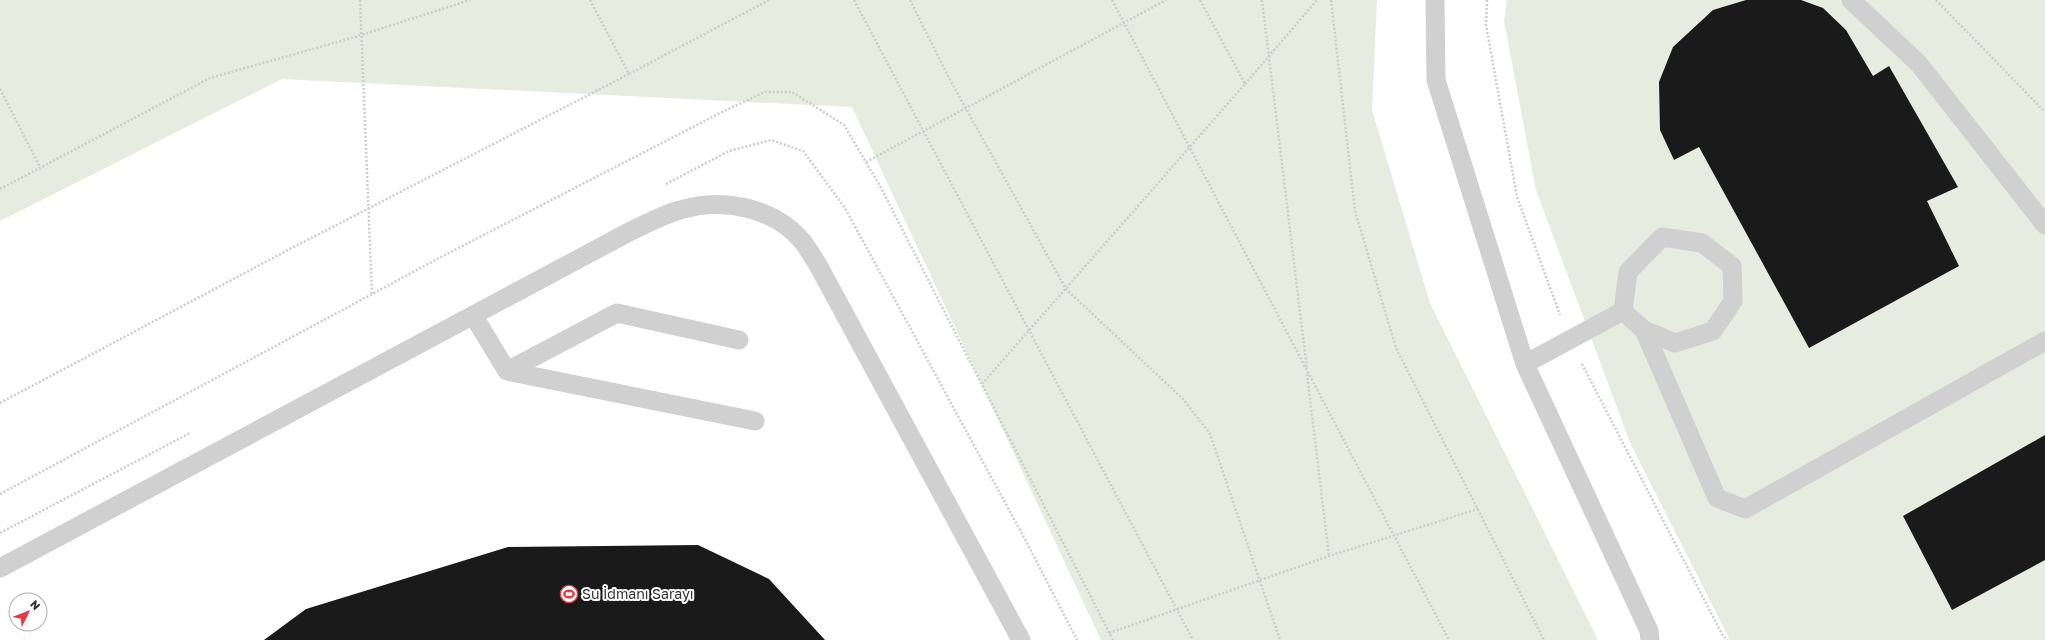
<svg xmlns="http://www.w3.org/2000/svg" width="2045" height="640" viewBox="0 0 2045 640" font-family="'Golos Text',sans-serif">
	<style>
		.green { fill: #e6ecdf }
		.building { fill: #1a1a1a }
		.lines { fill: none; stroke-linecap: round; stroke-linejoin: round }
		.path { stroke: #cdcdcd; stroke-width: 2.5; stroke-dasharray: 2 2; stroke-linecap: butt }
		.service { stroke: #d0d0d0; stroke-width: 19 }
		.labels { text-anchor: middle; stroke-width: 4; stroke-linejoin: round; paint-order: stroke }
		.poi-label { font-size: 14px; fill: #333; stroke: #fff; text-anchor: start }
	</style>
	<rect width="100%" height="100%" fill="#fff"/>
	<path class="green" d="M0 0H1377L1372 110 1430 303 1598 640H1101L852 107 282 79 0 221Z
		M1507 0H2045V640H1730L1631 445 1536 190 1504 21Z"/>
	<path class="building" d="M1746 0H1801L1823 8 1846 30 1873 76 1889 66 1958 187 1927 201 1959 266 1809 348 1699 147 1674 160 1660 130 1659 82 1673 47 1713 10Z
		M2045 435V560L1952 610 1903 516Z
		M698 545 769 579 825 640H264L306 609 508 547Z"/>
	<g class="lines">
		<path class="path" d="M360 0 372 294
			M590 0 629 74 769 0
			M854 0 1193 640
			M910 0 949 78 1066 289 1184 400 1210 434 1280 640
			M1112 0 1449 640
			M1262 0 1307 369
			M1331 0 1355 211 1396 348 1544 640
			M1487 0 1486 25 1517 197 1560 315
			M1936 0 2045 112
			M1245 84 1317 0
			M0 89 40 167
			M866 162 1166 0
			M666 184 729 151 771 140 803 151 845 208 1027 543 1077 640
			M0 189 210 78 355 37 470 0
			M1582 364 1723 636 1728 640
			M1307 374 1329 556
			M982 384 1245 84 1200 0
			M0 403 288 250 629 74
			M0 494 441 257 722 112 765 92H792L844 125 880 186 1113 640
			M0 533 190 433
			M1109 633 1329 556 1478 509"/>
		<path class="service" d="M1435 0 1436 80 1525 364 1649 631 1650 640
			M1851 0 1919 64 2045 225
			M1623 311 1628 272 1662 237 1702 243 1732 266 1733 301 1713 331 1675 343 1644 330
			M473 315 507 371 755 421
			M1525 364 1623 311 1644 330 1717 498 1745 509 2045 341
			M507 371 617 313 739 340
			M0 568 629 232C646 224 662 215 680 210 722 197 774 207 803 242 808 249 813 257 818 265L1021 640"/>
	</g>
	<defs>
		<symbol id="stadium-ring" viewBox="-11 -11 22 22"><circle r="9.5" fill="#fff" stroke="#e63946" stroke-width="1.5"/><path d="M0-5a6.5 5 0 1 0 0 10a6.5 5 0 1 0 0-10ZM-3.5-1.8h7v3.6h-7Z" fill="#e63946"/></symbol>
	</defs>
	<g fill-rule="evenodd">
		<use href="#stadium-ring" x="559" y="584" width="20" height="20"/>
	</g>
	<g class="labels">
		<g class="poi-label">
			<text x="582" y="599">Su İdmanı Sarayı</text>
		</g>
	</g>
	<g transform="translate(28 612) rotate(47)"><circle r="19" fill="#ffffff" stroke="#adadad"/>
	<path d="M0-3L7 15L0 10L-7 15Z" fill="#e63946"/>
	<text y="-6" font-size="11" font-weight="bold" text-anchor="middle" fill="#333333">N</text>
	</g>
</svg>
